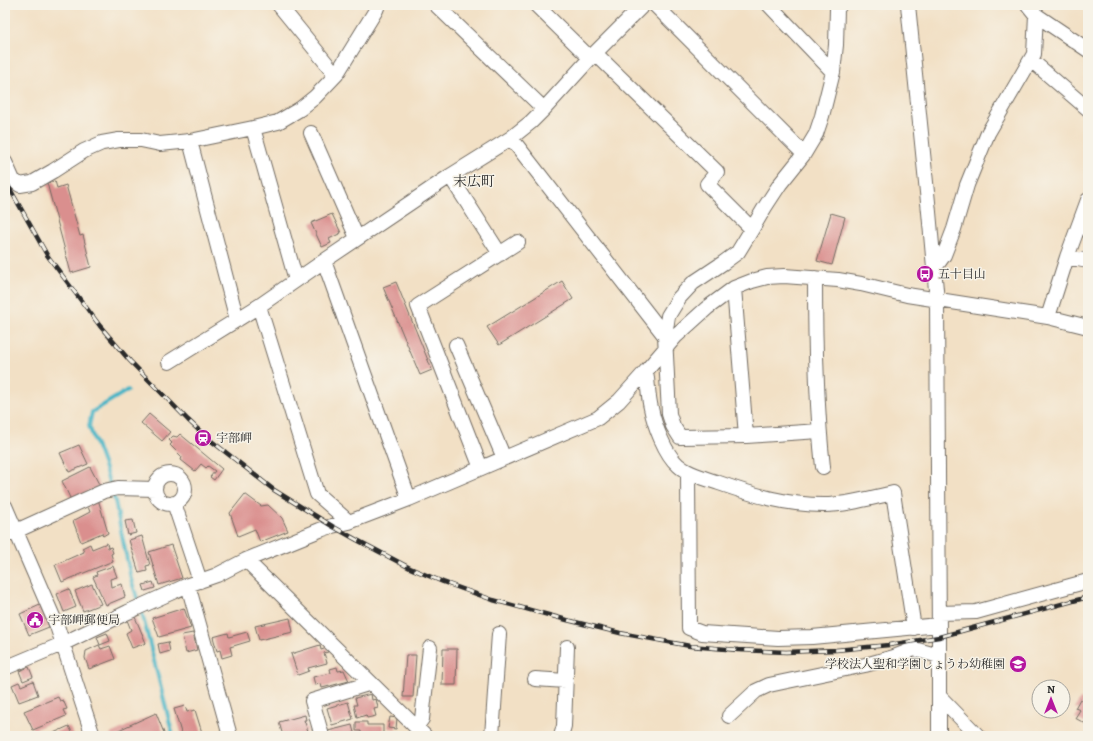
<svg xmlns="http://www.w3.org/2000/svg" width="1093" height="741" viewBox="0 0 1093 741" font-family="Alegreya,'Noto Serif JP',serif">
	<style>
		.lines { fill: none; stroke-linecap: round; stroke-linejoin: round }
		.stream { stroke: #49b5c6; stroke-width: 4 }
		.building { fill: #da8f8e }
		.minor-casing { stroke: #716a61; stroke-width: 16 }
		.minor { stroke: #fff; stroke-width: 14 }
		.rail-casing { stroke: #2b2b2b; stroke-width: 4.5 }
		.rail { stroke: #f7f3e8; stroke-width: 3; stroke-dasharray: 9; stroke-linecap: butt }
		.labels { text-anchor: middle; stroke-width: 3; stroke-linejoin: round; paint-order: stroke }
		.poi-label { font-size: 12px; fill: #2b2b2b; stroke: #f7f3e8; text-anchor: start }
		.quarter-label { font-size: 14px; fill: #2b2b2b; stroke: #f7f3e8 }
	</style>
	<rect width="100%" height="100%" fill="#f7f3e8"/>
	<filter id="ink" filterUnits="userSpaceOnUse"><feTurbulence type="fractalNoise" baseFrequency=".025" numOctaves="2"/><feDisplacementMap in="SourceGraphic" scale="8" xChannelSelector="R" yChannelSelector="G"/><feConvolveMatrix kernelMatrix="1 2 1 2 8 2 1 2 1" color-interpolation-filters="sRGB"/></filter>
	<filter id="wash" filterUnits="userSpaceOnUse"><feTurbulence type="fractalNoise" baseFrequency=".012" numOctaves="4" result="noise"/><feDisplacementMap in="SourceGraphic" scale="16" xChannelSelector="R" yChannelSelector="G"/><feGaussianBlur stdDeviation="0.9" result="paint"/><feColorMatrix in="noise" values="0 0 0 0 0 0 0 0 0 0 0 0 0 0 0 0 0 1.4 0 .05"/><feComposite in="paint" operator="in"/></filter>
	<g filter="url(#wash)">
		<rect width="100%" height="100%" fill="#f2e0c5"/>
		<g class="lines">
			<path class="stream" d="M128 390 92 412 89 426 104 466 115 501 131 579 138 601
				M141 609 173 736"/>
		</g>
		<g id="blocks">
			<path class="building" d="M55 181 57 188 66 185 80 236 83 235 91 267 71 273 47 183Z
				M831 213 845 217 832 265 817 261Z
				M332 214 341 233 329 239 331 243 322 247 311 223Z
				M562 281 573 299 499 345 487 327Z
				M396 282 432 370 420 375 383 287Z
				M149 414 170 432 162 441 141 423Z
				M180 434 222 469 214 480 210 477 215 471 208 466 206 468 201 464 195 471 181 460 182 457 170 445 172 443 169 440 173 436 177 437Z
				M79 445 88 464 69 472 60 453Z
				M90 467 100 486 71 500 62 481Z
				M245 494 261 506 268 505 282 518 288 531 260 542 255 529 238 536 230 513Z
				M98 499 108 533 103 536 102 533 81 542 73 521 90 512 87 504Z
				M133 520 136 533 128 535 125 521Z
				M142 536 150 565 146 566 147 571 139 573 129 540Z
				M107 543 108 548 111 547 113 553 111 554 113 561 62 582 55 565 84 552 82 548 90 544 92 549Z
				M171 545 182 578 159 585 149 552Z
				M113 566 117 577 110 579 111 587 122 584 125 597 106 605 93 577 97 575 96 572Z
				M153 582 155 588 145 591 143 585Z
				M92 584 101 604 83 611 75 591Z
				M69 589 76 607 64 612 57 594Z
				M40 605 49 627 29 635 20 614Z
				M184 608 191 628 159 637 152 618Z
				M135 617 146 643 132 648 126 633 131 630 127 620Z
				M290 618 293 632 259 640 255 626Z
				M247 632 250 641 230 647 232 655 222 658 220 650 217 651 213 637 228 633 229 637Z
				M107 633 110 641 100 645 97 637Z
				M193 633 197 650 186 653 182 635Z
				M168 642 170 651 160 654 158 644Z
				M99 645 101 649 110 646 115 659 89 669 85 658 86 651Z
				M320 645 321 650 327 648 328 652 324 653 327 663 308 668 309 671 298 675 291 654Z
				M443 649H457L456 685H442Z
				M406 655H416L413 697H403Z
				M29 667 33 677 23 681 19 671Z
				M337 667 338 671 344 670 349 681 322 688 321 684 315 685 313 677 331 673 330 669Z
				M33 681 38 695 19 702 12 685 19 682 21 686Z
				M371 694 372 700 376 699 378 708 374 709 376 716 367 718 366 715 357 718 354 705H357L355 698Z
				M58 697 60 701 63 700 67 709 63 710 66 716 33 730 24 711Z
				M1080 699 1088 703V725L1075 718 1080 710 1075 708Z
				M348 702 353 719 332 725 327 708Z
				M185 706 187 712 195 710 203 736H182L174 709Z
				M156 713 164 733 157 736H111L110 734Z
				M305 715 306 720H304L308 731 305 732 306 736H283L279 722Z
				M390 717 397 718 396 729 388 728Z
				M356 722H367V725H383V736H361V731H356Z
				M352 725 355 736H329L328 731Z
				M69 726 74 736H47Z"/>
		</g>
	</g>
	<g filter="url(#ink)">
		<use href="#blocks" fill-opacity="0" stroke="#716a61" stroke-width="1"/>
		<g class="lines">
			<defs>
				<path id="minor" d="M279 5 336 75
					M436 5 544 109
					M536 5 590 58
					M655 5 804 154
					M769 5 833 72
					M908 5 929 212 937 301 939 637V736
					M1028 5 1036 15 1088 50
					M595 53 717 172 707 184 752 229
					M1031 60 1088 109
					M253 128 296 280
					M311 133 357 238
					M511 138 665 336
					M190 141 237 320
					M5 162 13 180 20 185 32 183 53 171 84 151 102 143 119 140H141L160 144 190 141 253 128 278 122 300 109 315 97 336 75 376 10 378 5
					M450 176 500 254
					M1067 257 1088 261
					M324 261 409 499
					M934 269 944 255 954 229 967 185 988 133 1034 54 1036 15
					M815 278C815 341 816 404 823 467
					M734 288 746 436
					M259 306 317 494 349 522
					M1048 317 1067 257 1088 200
					M456 345 504 458
					M169 362 259 306 324 261 450 176 511 138 531 122 544 109 595 53 643 5
					M646 371C648 383 648 396 651 408 654 424 665 454 678 465 687 474 707 479 719 483 753 495 787 505 824 505 847 505 870 498 893 493L914 628
					M819 431 746 436 680 437 673 426 669 414 665 336 668 316 679 298 693 283 723 263 738 252 752 229 765 207 780 184 804 154 816 134 822 116 833 72 836 45 837 9 840 5
					M481 468 418 306 518 242
					M688 472 689 628 702 633 778 638 812 637 939 625
					M155 489a15 15 0 1 1 30 0a15 15 0 1 1-30 0Z
					M174 503 200 581
					M5 506 57 626 93 736
					M5 536 104 491 118 488 155 489
					M246 560 425 736
					M188 585 230 736
					M939 613 976 612 1088 581
					M5 668 62 644 128 612 188 585 217 575 246 560 320 530 332 526 349 522 409 499 598 418 619 401 646 371 676 336 707 308 734 288 752 281 767 277 784 276 838 280 861 284 907 295 1048 317 1088 327
					M535 679 566 681
					M939 696 978 736
					M729 716 756 691 769 685 783 682 865 665 894 657 914 649 939 656
					M416 727 422 719 430 648
					M322 736 312 701 371 683
					M492 736 499 634
					M561 736 564 726 567 647"/>
			</defs>
			<use href="#minor" class="minor-casing"/>
			<use href="#minor" class="minor"/>
			<defs>
				<path id="rail" d="M5 180 47 255 100 326 130 361 188 420 205 436 274 490 332 526 357 540 410 568 443 582 493 600 567 620 620 633 690 646 738 650 786 652 836 650 889 645 939 637 1088 597"/>
			</defs>
			<use href="#rail" class="rail-casing"/>
			<use href="#rail" class="rail"/>
		</g>
	</g>
	<defs>
		<symbol id="bus-disc" viewBox="-11 -11 22 22"><circle r="9.5" fill="#b5179e" stroke="#f7f3e8"/><path d="M-5-6H5V4H4V6H2V4H-2V6H-4V4H-5ZM-3.5-4V0h7V-4ZM-3.5 1.2v1.5H-2V1.2ZM2 1.2v1.5H3.5V1.2Z" fill="#fff"/></symbol>
		<symbol id="station-disc" viewBox="-11 -11 22 22"><circle r="9.5" fill="#b5179e" stroke="#f7f3e8"/><path d="M-3-6H3Q5-6 5-4V2Q5 4 3 4L4.5 6H3L1.5 4h-3L-3 6H-4.5L-3 4Q-5 4-5 2V-4Q-5-6-3-6ZM-3.5-4v3h7v-3ZM-3.5 1v1.5H-2V1ZM2 1v1.5H3.5V1Z" fill="#fff"/></symbol>
		<symbol id="civic-disc" viewBox="-11 -11 22 22"><circle r="9.5" fill="#b5179e" stroke="#f7f3e8"/><path d="M-.6-6.5H3V-4.5H.6V-3L4-1V1h2V6H-6V1h2V-1L-.6-3ZM-1.2 2.5V6h2.4V2.5Z" fill="#fff"/></symbol>
		<symbol id="school-disc" viewBox="-11 -11 22 22"><circle r="9.5" fill="#b5179e" stroke="#f7f3e8"/><path d="M0-5L7-2L0 1L-7-2ZM-4 1L0 2.5L4 1V4Q0 6-4 4Z" fill="#fff"/></symbol>
	</defs>
	<g fill-rule="evenodd">
		<use href="#bus-disc" x="915" y="264" width="20" height="20"/>
		<use href="#station-disc" x="193" y="428" width="20" height="20"/>
		<use href="#civic-disc" x="25" y="610" width="20" height="20"/>
		<use href="#school-disc" x="1008" y="654" width="20" height="20"/>
	</g>
	<g class="labels">
		<g class="poi-label">
			<text x="938" y="278">五十目山</text>
			<text x="216" y="442">宇部岬</text>
			<text x="48" y="624">宇部岬郵便局</text>
			<text x="1005" y="668" text-anchor="end">学校法人聖和学園しょうわ幼稚園</text>
		</g>
		<g class="quarter-label">
			<text x="474" y="186">末広町</text>
		</g>
	</g>
	<rect width="1093" height="741" fill="none" stroke="#f7f3e8" stroke-width="20"/>
	<g transform="translate(1051 699)"><circle r="19" fill="#f7f3e8" stroke="#a5a39c"/>
	<path d="M0-3L7 15L0 10L-7 15Z" fill="#b5179e"/>
	<text y="-6" font-size="11" font-weight="bold" text-anchor="middle" fill="#2b2b2b">N</text>
	</g>
</svg>
